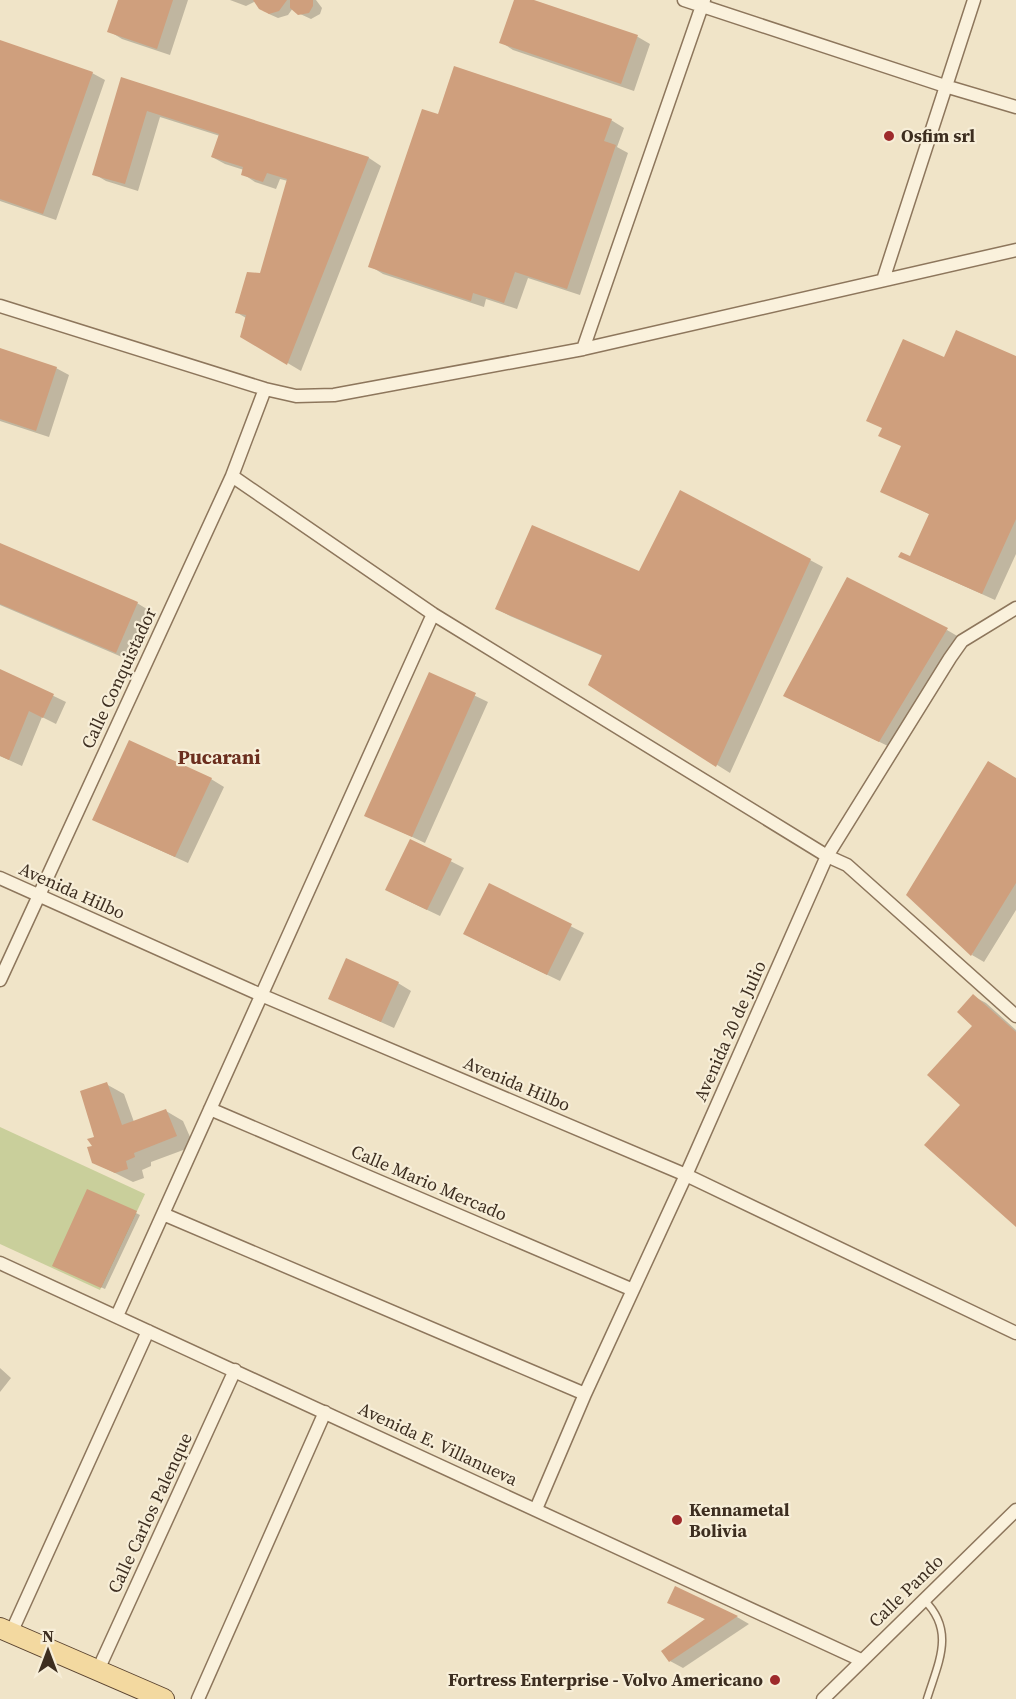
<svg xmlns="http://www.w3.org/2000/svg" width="1016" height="1699" viewBox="0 0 1016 1699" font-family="'Source Serif 4',serif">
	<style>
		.green { fill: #c9cf9b }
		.shadow { fill: #0003 }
		.building { fill: #cf9f7d }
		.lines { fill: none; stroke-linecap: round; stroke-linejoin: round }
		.service-casing { stroke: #8d765c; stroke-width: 9 }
		.minor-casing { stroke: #8d765c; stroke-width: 15 }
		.primary-casing { stroke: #5b4430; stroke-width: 22 }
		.service { stroke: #faf1dc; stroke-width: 6 }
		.minor { stroke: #faf1dc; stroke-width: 12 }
		.primary { stroke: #f3d9a0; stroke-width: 20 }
		.poi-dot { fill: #9e2a2b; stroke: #f7eed8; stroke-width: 2 }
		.labels { text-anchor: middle; stroke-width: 4.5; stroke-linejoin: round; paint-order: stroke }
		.poi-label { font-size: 18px; font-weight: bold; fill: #3d2e20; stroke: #f7eed8; text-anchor: start }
		.street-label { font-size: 18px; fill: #3d2e20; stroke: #f7eed8 }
		.neighbourhood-label { font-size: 20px; font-weight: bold; fill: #6b2e1e; stroke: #f7eed8 }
	</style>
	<rect width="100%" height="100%" fill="#f0e4c8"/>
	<path class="green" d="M0 1127 145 1194 100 1290 0 1244Z"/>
	<path class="shadow" d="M120 0H188L170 55 122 39 109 31Z
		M230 0H316L322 8 320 14 311 19 296 12 293 8 288 15 278 18 269 14 256 1 246 6Z
		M515 0H529L638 37 650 44 634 91 513 50 501 42Z
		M0 41 92 73 105 80 56 220 0 201Z
		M122 79 369 158 381 166 301 371 242 336 246 318 236 312 261 275 288 181 280 179 276 189 255 182 243 174 244 170 225 164 212 157 220 136 160 117 138 191 106 181 94 174Z
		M439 116 611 120 624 128 617 147 628 153 580 295 528 278 517 309 486 299 484 307 383 274 370 266Z
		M0 350 56 368 69 375 49 437 0 421Z
		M1016 358V554L995 600 913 563 911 558 931 515 882 491 945 359Z
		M0 545 137 603 150 611 129 660 0 605Z
		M810 560 823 567 730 773 590 685 603 656 510 616 497 609 639 573Z
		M947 630 959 637 892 748 797 702Z
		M0 670 66 702 56 724 42 717 22 766 0 756Z
		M430 674 488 702 425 843 366 815Z
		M211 779 224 787 188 863 107 826Z
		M1016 779V910L984 962 972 955Z
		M411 841 464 868 440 916 400 897Z
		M489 885 584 933 560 981 478 941Z
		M398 983 411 991 394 1028 343 1005Z
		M973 996 986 1003 1016 1030V1225L962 1104 974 1026Z
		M106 1084 124 1094 134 1122 166 1111 183 1121 194 1146 151 1162V1166L142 1170 144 1178 133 1182 93 1162Z
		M136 1213 140 1215 105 1289 58 1267Z
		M0 1368 11 1378 0 1392Z
		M675 1588 737 1617 749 1624 683 1668 670 1661 707 1620 669 1602Z"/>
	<path class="building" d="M118 0H173L157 49 107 32Z
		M253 0H287L279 11 269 14 259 9Z
		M290 0H313V6L309 13 298 15 290 8Z
		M514 0H534L638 35 621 84 499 43Z
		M0 40 93 72 43 214 0 199Z
		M454 66 612 119 604 141 616 145 567 289 515 272 504 303 473 293 471 301 368 267 422 109 438 114Z
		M121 77 369 157 287 365 240 337 246 315 235 313 247 272 260 273 287 179 267 173 263 182 241 175 243 167 211 157 219 134 147 111 125 184 92 175Z
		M956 330 1016 356V519L982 594 898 557 901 552 910 556 929 514 880 492 901 446 878 436 882 428 866 421 903 339 944 357Z
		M0 348 57 367 36 431 0 419Z
		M680 490 811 559 716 767 588 685 602 655 495 609 532 525 639 571Z
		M0 543 138 602 116 653 0 604Z
		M847 577 948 628 879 742 783 696Z
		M0 669 54 694 43 718 29 711 9 760 0 756Z
		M429 672 476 693 412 837 364 816Z
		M129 740 212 778 175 857 92 820Z
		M988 761 1016 778V883L971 956 906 895Z
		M410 839 452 859 427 910 385 890Z
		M489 883 572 924 547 975 463 934Z
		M346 958 399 982 381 1022 328 999Z
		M973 994 1016 1032V1227L924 1145 960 1105 927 1075 972 1026 957 1012Z
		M107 1082 122 1125 166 1109 177 1136 134 1153 135 1157 126 1161 128 1169 115 1173 92 1163 87 1147 92 1146 87 1139 94 1137 80 1091Z
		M87 1189 137 1211 101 1288 52 1266Z
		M675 1586 738 1616 669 1662 661 1651 705 1619 667 1603Z"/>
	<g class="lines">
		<defs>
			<path id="service" d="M924 1600C956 1631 938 1663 927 1699"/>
			<path id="minor" d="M684 0 945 86 1016 107
				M883 280 974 0
				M0 306 265 389 296 396 334 395 583 349 1016 250
				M583 349 704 0
				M232 476 433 614 827 856 847 865 1016 1016
				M0 878 261 995 686 1175 1016 1333
				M0 980 232 476 265 389
				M210 1109 633 1290
				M163 1214 585 1394
				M0 1263 861 1660
				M117 1316 433 614
				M536 1509 585 1394 686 1175 827 856 950 658 962 641 1016 608
				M11 1633 148 1331
				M98 1670 235 1370
				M198 1699 325 1412
				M823 1699 1016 1510"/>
			<path id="primary" d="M0 1628 164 1699"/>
		</defs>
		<use href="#service" class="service-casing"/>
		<use href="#minor" class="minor-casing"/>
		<use href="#primary" class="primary-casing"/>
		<use href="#service" class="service"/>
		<use href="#minor" class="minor"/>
		<use href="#primary" class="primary"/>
	</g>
	<g class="poi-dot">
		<circle cx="889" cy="136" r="6"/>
		<circle cx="677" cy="1520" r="6"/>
		<circle cx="775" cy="1680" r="6"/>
	</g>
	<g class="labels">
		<g class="poi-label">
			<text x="901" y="142">Osfim srl</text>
			<text x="689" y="1516">Kennametal<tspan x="689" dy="21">Bolivia</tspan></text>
			<text x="763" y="1686" text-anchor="end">Fortress Enterprise - Volvo Americano</text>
		</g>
		<g class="street-label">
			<text transform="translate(119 678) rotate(-65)" y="6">Calle Conquistador</text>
			<text transform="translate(72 891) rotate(24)" y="6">Avenida Hilbo</text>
			<text transform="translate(730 1031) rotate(-66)" y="6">Avenida 20 de Julio</text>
			<text transform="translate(517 1084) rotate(23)" y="6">Avenida Hilbo</text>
			<text transform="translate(429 1183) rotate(23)" y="6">Calle Mario Mercado</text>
			<text transform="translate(438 1444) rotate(25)" y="6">Avenida E. Villanueva</text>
			<text transform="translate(150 1513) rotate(-65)" y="6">Calle Carlos Palenque</text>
			<text transform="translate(906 1591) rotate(-44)" y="6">Calle Pando</text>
		</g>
		<g class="neighbourhood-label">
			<text x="219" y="764">Pucarani</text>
		</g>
	</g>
	<g transform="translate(48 1651)" stroke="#f7eed8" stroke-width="4.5" paint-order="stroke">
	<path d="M0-4.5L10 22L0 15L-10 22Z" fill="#3d2e20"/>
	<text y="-9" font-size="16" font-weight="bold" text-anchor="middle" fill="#3d2e20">N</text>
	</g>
</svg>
